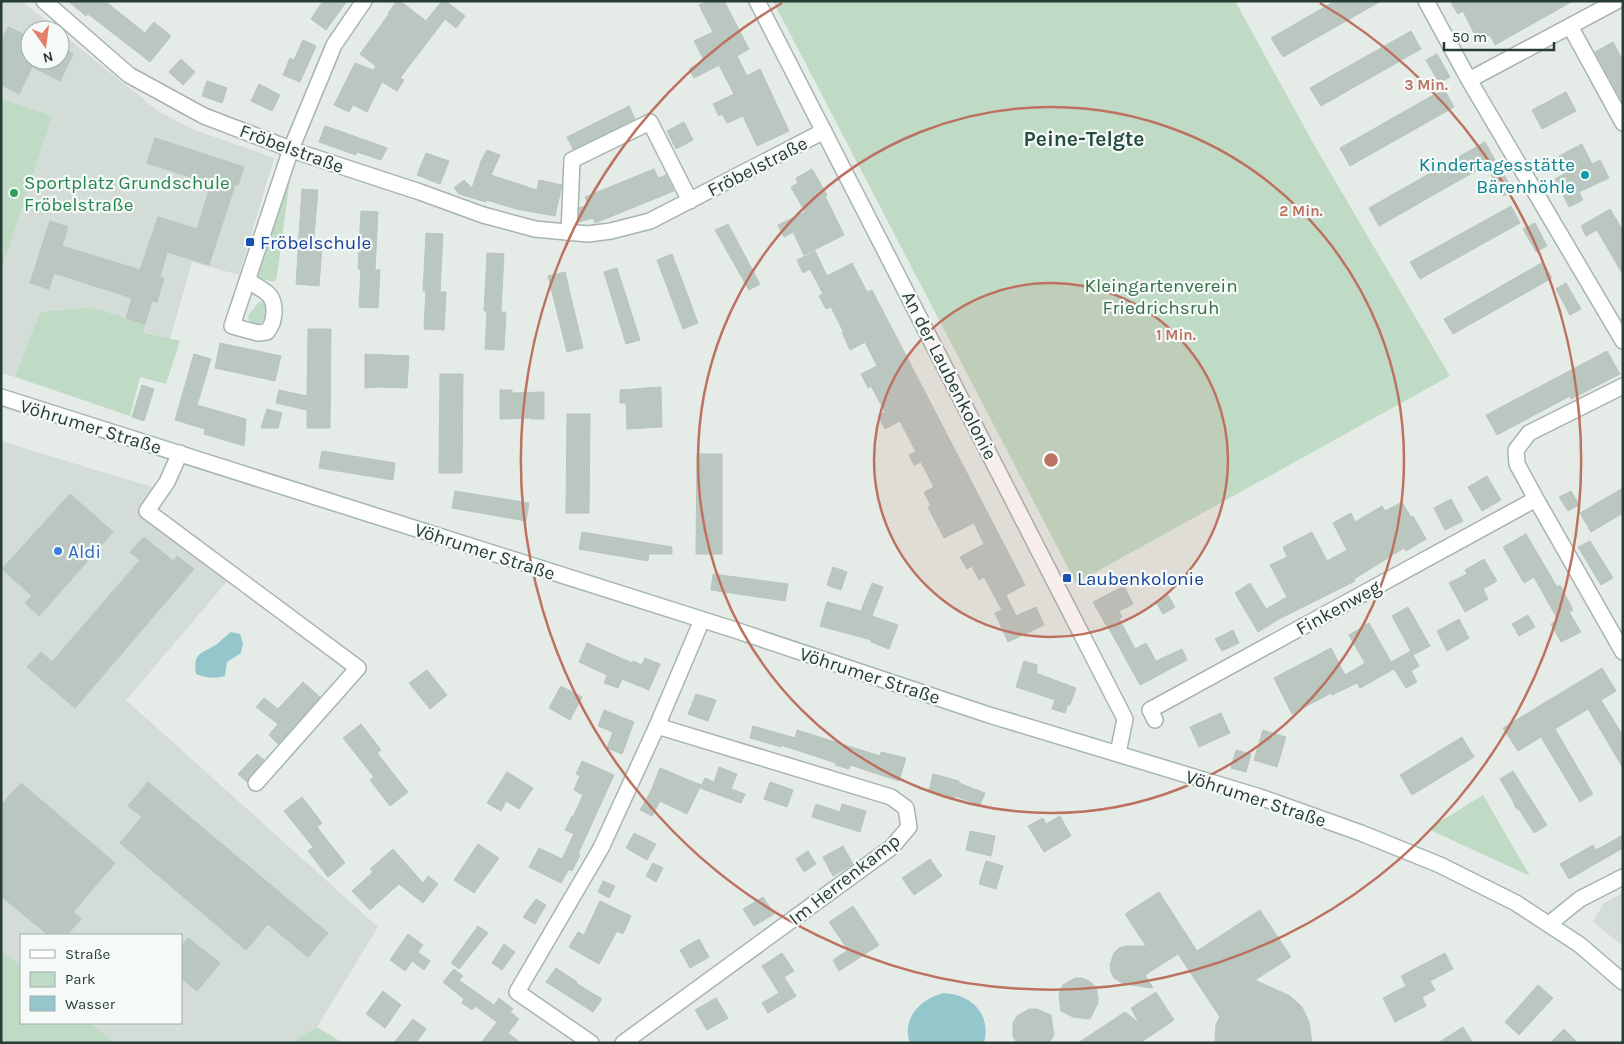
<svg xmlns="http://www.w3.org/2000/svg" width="1624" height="1044" viewBox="0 0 1624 1044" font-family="Karla,sans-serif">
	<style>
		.built { fill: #d3dcd7 }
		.green { fill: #c0dbc5 }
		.water { fill: #93c7cb }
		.building { fill: #bac7c1; stroke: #b8c5be }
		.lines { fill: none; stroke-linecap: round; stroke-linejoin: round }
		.street-casing { stroke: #a8b4ae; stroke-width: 18 }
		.secondary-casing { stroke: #a4b7af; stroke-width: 18 }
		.street { stroke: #fff; stroke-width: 15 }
		.secondary { stroke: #fff; stroke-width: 15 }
		.ring { fill: none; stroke: #bd7261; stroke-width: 2.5 }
		.culture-dot { fill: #0f9aa8; stroke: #f5f9f7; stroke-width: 2 }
		.leisure-dot { fill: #2e9e5b; stroke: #f5f9f7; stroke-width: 2 }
		.transit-dot { fill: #1a4fb4; stroke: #f5f9f7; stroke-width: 2 }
		.shop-dot { fill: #3f7fe0; stroke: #f5f9f7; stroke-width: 2 }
		.labels { text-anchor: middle; stroke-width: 4.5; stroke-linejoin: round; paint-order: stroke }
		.street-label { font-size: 19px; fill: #263c34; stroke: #f5f9f7 }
		.culture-label { font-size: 19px; fill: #0d838f; stroke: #f5f9f7; text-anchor: end }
		.leisure-label { font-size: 19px; fill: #27864d; stroke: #f5f9f7; text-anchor: start }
		.transit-label { font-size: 19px; fill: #164399; stroke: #f5f9f7; text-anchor: start }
		.park-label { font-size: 19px; fill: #346f46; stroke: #f5f9f7 }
		.shop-label { font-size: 19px; fill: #366cbe; stroke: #f5f9f7; text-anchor: start }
		.quarter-label { font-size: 21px; font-weight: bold; fill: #244c3f; stroke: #f5f9f7 }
		.centre { fill: #bd7261; stroke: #f5f9f7; stroke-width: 2.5 }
		.ring-label { font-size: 15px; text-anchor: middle; font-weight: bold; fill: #bd7261; stroke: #f5f9f7; stroke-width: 4.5; stroke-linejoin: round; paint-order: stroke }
	</style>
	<rect width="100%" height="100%" fill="#e5ece8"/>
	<path class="built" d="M1 1H22L58 30H30V60H60V32L158 111 192 129 272 157 274 159 239 275 192 262 170 339 143 331 144 324 91 307 40 312 15 377 1 373Z
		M1 441 155 488 141 510 230 578 126 700 378 927 317 1027 291 1043H115L91 1023H181V935H21V966L1 950Z
		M1623 893V946L1593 922 1603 904Z"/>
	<path class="green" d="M773 1H1235L1317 150 1450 376 1076 583Z
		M1 99 52 116 1 271Z
		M290 179 277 276 276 280 273 282 259 278 258 275Z
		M264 301C277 315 251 338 248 316L259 302Z
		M91 307 145 324 143 332 180 341 166 384 140 377 130 416 15 377 40 312Z
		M1483 795 1530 876 1428 829Z
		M1 950 21 966V1023H91L115 1043H1Z
		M317 1027 343 1043H291Z"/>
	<path class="water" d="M231 632 240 634 243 643 241 653 227 662 225 676C214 679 206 678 196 674 193 653 200 654 216 645 221 641 225 636 231 632Z
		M943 993C970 994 992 1013 984 1043H910C901 1018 921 999 943 993Z"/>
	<path class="building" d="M68 1H105L145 33 154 22 171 36 150 62 88 14 86 16Z
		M323 1H347L326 30 311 19Z
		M397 1H400L426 21 442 1H446L465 16 456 28 445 19 400 78 404 80 397 91 382 82 367 112 353 105 349 112 334 105 355 63 373 70 376 66 360 54 389 14 388 13Z
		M708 1H724L749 49 737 56 747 76 760 69 789 131 757 146 743 116 727 123 722 114 719 116 713 104 734 94 719 65 694 78 689 69 704 60 694 41 713 32 699 5Z
		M1335 1H1381L1283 57 1271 38Z
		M1450 1H1573L1495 45 1490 35 1478 41 1463 11 1458 14Z
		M8 27 30 37V60H60V47L73 54 60 81 32 67 19 94 1 85V42Z
		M1411 31 1421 49 1321 106 1310 88Z
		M303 40 316 46 300 82 283 75 290 58 294 60Z
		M1613 42 1623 61V103L1595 52Z
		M1437 54 1450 77 1439 83 1426 60Z
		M181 59 195 72 183 85 169 72Z
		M207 81 227 88 222 103 202 96Z
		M259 84 280 95 272 111 251 101Z
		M1444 89 1454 107 1350 166 1340 148Z
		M1566 92 1576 111 1542 129 1532 110Z
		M629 106 635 119 573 149 567 137Z
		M684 122 693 140 676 149 667 131Z
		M325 126 340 131 387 148 381 160 357 152 356 155 319 142Z
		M155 138 244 167 238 185H235L209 265 167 252 160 277 164 278 157 302 152 301 145 324 126 318 132 298 54 273 49 289 30 283 50 221 68 227 62 246 140 270 158 217 197 229 211 184 147 163Z
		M1485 142 1495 160 1379 226 1369 208Z
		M1582 144 1592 164 1600 160 1609 178 1579 192 1583 200 1569 207 1555 179 1568 172 1559 156Z
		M487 150 500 155 491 175 537 190 539 180 562 185 555 216 516 209 487 200 486 202 459 194 454 188 464 180 472 188 480 165V163Z
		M426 153 449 161 440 184 417 175Z
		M654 169 658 178 666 175 674 191 595 223 593 218 579 222V208L588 205 585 197Z
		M812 169 827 195 825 196 844 235 804 255 793 232 784 237 778 225 805 212 791 187 798 183 796 178Z
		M1501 169 1513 191 1503 196 1491 175Z
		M302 189 318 190 313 248H322L319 286 296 284Z
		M1511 206 1520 223 1420 279 1410 262Z
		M1610 209 1623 231V275L1597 230 1586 236 1581 226Z
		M361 211 378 212 375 270H380L378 308 359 307 361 269H358Z
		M1535 223 1547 246 1536 252 1523 229Z
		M728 224 760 284 749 290 715 230Z
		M426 233 443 234 440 292H446L444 330 424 329 426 291H423Z
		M815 251 827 276 852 263 867 292 872 290 1025 585 1006 595 1016 616 1036 607 1044 625 1008 642 995 613 1002 610 984 577 979 580 972 566 967 569 960 557 984 544 974 523 944 538 928 507 931 506 924 492 934 487 921 462 914 465 909 455 916 452 900 421 885 429 878 416 885 412 871 386 868 388 861 374 877 366 865 342 850 350 842 332 843 331 831 307 826 309 819 296 823 294 810 269 803 273 797 260Z
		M487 253 504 254 501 312H506L504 350 485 349 487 311H484Z
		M672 254 698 323 683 329 657 260Z
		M1543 262 1552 278 1453 334 1444 319Z
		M617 268 640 340 626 344 604 272Z
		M565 272 583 348 567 352 548 276Z
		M1566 283 1581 309 1570 315 1556 289Z
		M308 329H331L330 428H307V410L276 403 279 390 307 396Z
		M220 343 281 356 275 381 215 368Z
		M1607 351 1620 374 1571 399 1570 396 1497 435 1486 415Z
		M194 354 211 359 197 405 246 419 244 446 204 434 205 429 175 420Z
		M365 354 409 356 407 388 378 387 365 388Z
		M440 374H463L462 473H439Z
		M142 385 154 389 144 421 132 417Z
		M661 387 662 427 627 429 626 403H620V390Z
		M500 390H512V393L544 392V419H531V418L500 419Z
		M267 409 282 413 278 428H261Z
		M567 414H590L589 513H566Z
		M322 451 395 463 393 480 319 468Z
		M697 454H722V554H696Z
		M1487 476 1501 500 1482 511 1468 487Z
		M1623 488V513L1591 532 1580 513Z
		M455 491 529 503 526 521 452 508Z
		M1571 491 1579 505 1568 511 1559 497Z
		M70 494 113 532 39 616 25 603 32 596 2 569Z
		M1451 499 1463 521 1445 530 1434 508Z
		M1402 502 1411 517 1413 516 1426 539 1406 551 1404 548 1354 579 1355 581 1279 619 1258 632 1235 593 1250 583 1266 609 1287 597 1270 565 1287 557 1283 547 1312 532 1327 561 1347 550 1333 523 1351 513 1355 522 1382 506 1385 511Z
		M582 532 672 547V554H649L648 561 579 549Z
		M1526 534 1557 587 1560 585 1573 610 1569 612 1581 632 1561 642 1551 624 1558 620 1534 577 1524 583 1503 547Z
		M144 537 173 561 177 556 194 569 75 708 27 667 41 652 52 662 140 560 130 552Z
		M1590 541 1613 578 1601 585 1578 547Z
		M1484 559 1497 581 1483 589 1488 599 1465 612 1449 583 1467 574 1465 570Z
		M833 567 847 572 841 590 827 585Z
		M713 574 788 584 785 601 711 590Z
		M872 583 883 587 872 616 898 625 889 649 871 642V640L820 626 827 602 861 611Z
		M1124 586 1133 604 1119 611 1122 617 1119 618 1135 649 1146 643 1156 661 1182 649 1187 660 1140 685 1107 625H1106L1093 602Z
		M1168 595 1175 607 1163 614 1156 602Z
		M1408 607 1430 646 1413 655 1419 666 1411 671 1417 682 1406 688 1394 669 1360 688 1357 683 1332 695 1331 693 1292 714 1274 678 1331 648 1345 675 1365 663 1349 635 1369 623 1391 662 1411 651 1392 616Z
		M1528 615 1535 627 1519 636 1512 624Z
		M1459 619 1469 638 1447 651 1437 631Z
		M1233 630 1239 643 1222 651 1215 639Z
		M587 643 632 663 633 661 642 665 645 658 660 664 649 690 622 679 618 688 604 683 607 675 579 662Z
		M1024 661 1037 665V673H1036L1076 688 1070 705 1068 704 1065 713 1052 709 1055 700 1016 687Z
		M1602 668 1616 691 1601 700 1623 736V768L1588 709 1555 729 1593 794 1580 802 1541 737 1518 751 1503 728Z
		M427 670 447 695 430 709 409 683Z
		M303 682 320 697 278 744 269 735 278 724 256 707 264 698 278 709Z
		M561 686 582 697 570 720 549 708Z
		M696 694 716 700 708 721 688 714Z
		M604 710 634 722 622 754 607 748 613 732 598 726Z
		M1221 713 1230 733 1199 747 1190 727Z
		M361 724 381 750 377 753 408 792 390 806 370 780 374 777 343 738Z
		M753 726 795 738 797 730 880 756 881 752 906 758 899 781 850 765 849 769 835 765 836 763 781 745V747L750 738Z
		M1263 730 1286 737 1277 767 1254 760Z
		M1462 737 1474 757 1412 795 1400 775Z
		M1236 750 1251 754 1246 772 1231 768Z
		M257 754 264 760 249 777 247 782 238 774Z
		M582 761 614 775 578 854 580 855 572 871 569 869 561 883 529 867 539 848 562 859 574 834 565 830 572 816 573 817 583 795 574 790 580 776 576 774Z
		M719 767 737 774 731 789 745 794 741 803 700 788 705 778 714 782Z
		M660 768 701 785 687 814 660 801 652 816 640 810 651 791Z
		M1513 771 1547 825 1534 833 1520 811 1515 807 1513 801 1500 779Z
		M507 772 533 788 519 809 506 801 501 811 487 803Z
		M933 774 959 781V783L985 793 980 805 955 796 954 798 929 791Z
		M148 782 328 933 308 957 268 924 246 950 120 843 142 817 128 806Z
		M770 782 793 790 787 807 764 799Z
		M21 783 115 863 73 912 81 919 67 935H48L1 896V805Z
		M302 797 322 823 317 827 345 863 328 877 308 851 313 847 284 811Z
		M816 804 840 812 842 804 866 811 860 832 812 817Z
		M1060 816 1071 836 1044 852 1028 826 1043 818 1046 824Z
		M970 831 995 836 991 856 966 850Z
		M634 833 656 844 647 860 626 848Z
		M1623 835V848L1569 879 1560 864 1593 845 1596 850Z
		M478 844 499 858 474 893 454 880Z
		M843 846 853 864 833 876 823 857Z
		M393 849 423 883 428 876 438 884 423 903 399 884 370 910 352 891 373 872 370 869Z
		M808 851 816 864 804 872 796 859Z
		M930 859 942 876 914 895 902 878Z
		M986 861 1003 866 996 889 979 884Z
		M653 863 663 868 656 882 646 876Z
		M603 881 615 886 609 898 598 892Z
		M1159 892 1197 951 1260 910 1291 957 1255 980 1290 996 1302 1007 1309 1022 1312 1043H1215L1216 1024 1220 1017 1178 954 1145 975 1153 988 1124 984 1114 978 1111 972 1110 965 1114 953 1119 948 1126 946H1146L1125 914Z
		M763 897 774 914 754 926 743 909Z
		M536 899 546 905 535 924 523 917Z
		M600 901 631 916 623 934 617 931 599 964 569 947 578 932 584 935Z
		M853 906 879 945 839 971 833 960 848 950 829 922Z
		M478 926 488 933 459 969 451 963Z
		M408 934 423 945 418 952 430 961 424 970 412 961 405 971 390 960Z
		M188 938 220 963 197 991 181 978V946Z
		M699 939 709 957 690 968 680 950Z
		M504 944 515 952 502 970 492 963Z
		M782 953 794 971 784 977 796 996 768 1013 762 1003 779 993 762 966Z
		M1445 953 1453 969 1430 981 1435 990 1422 997 1426 1006 1395 1022 1383 998 1406 986 1401 976Z
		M556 968 577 982 576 983 602 999 593 1012 546 982Z
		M454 969 463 976 459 980 494 1005 499 998 513 1009 510 1012 519 1019 508 1033 521 1043H481L497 1022 475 1006 472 1010 462 1003 464 999 443 982Z
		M1075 978H1082L1089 981 1096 987 1098 996V1003L1090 1019 1073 1017 1061 1011 1059 997 1060 991 1063 985Z
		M1538 985 1553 998 1519 1035 1505 1022Z
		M383 991 401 1005 385 1028 366 1014Z
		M1156 992 1174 1020 1140 1043H1078L1125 1012 1139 1023 1131 1008Z
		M716 998 728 1018 707 1030 695 1010Z
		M1029 1009H1037L1051 1015 1054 1035 1049 1043H1017L1013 1036V1023L1017 1016Z
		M413 1019 426 1029 416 1043H394Z
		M1463 1027 1473 1043H1438Z
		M1564 1029 1578 1043H1550Z"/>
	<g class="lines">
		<defs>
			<path id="street" d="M44 1 129 75 204 116 298 152 420 192 483 215 535 229 588 234 611 231 650 221 824 131
				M757 1 1125 719 1118 753
				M1426 1 1469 80 1623 341
				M1570 26 1623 123
				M1469 80 1617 1
				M569 233 572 160 650 122 690 201
				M248 281C264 291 275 293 274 313 273 322 272 325 267 332L258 333 232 326 291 149 334 45 364 1
				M1623 386 1529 433 1516 450 1517 464 1536 499 1623 652
				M180 453 167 482 147 511 358 668 256 783
				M1155 720 1150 710 1536 499
				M1549 924 1580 899 1623 877
				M591 1043 517 992 601 848 657 726 702 620
				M623 1043 892 847 909 827 906 808 891 797 657 726"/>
			<path id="secondary" d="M1 397 735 630 989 715 1260 797 1361 833 1440 865 1516 903 1580 945 1623 982"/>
		</defs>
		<use href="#street" class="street-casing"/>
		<use href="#secondary" class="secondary-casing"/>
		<use href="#street" class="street"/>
		<use href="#secondary" class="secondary"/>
	</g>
	<circle cx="1051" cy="460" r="177" fill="#bd7261" fill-opacity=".12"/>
	<g class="ring">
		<circle cx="1051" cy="460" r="177"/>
		<circle cx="1051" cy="460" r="353"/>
		<path d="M1320 3A530 530 0 1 1 782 3"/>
	</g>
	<circle class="culture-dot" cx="1585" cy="175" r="5"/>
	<circle class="leisure-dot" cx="14" cy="193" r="5"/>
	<g class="transit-dot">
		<rect x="245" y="237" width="10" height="10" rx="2.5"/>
		<rect x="1062" y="573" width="10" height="10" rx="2.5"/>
	</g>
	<circle class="shop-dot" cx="58" cy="551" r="5"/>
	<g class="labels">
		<g class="street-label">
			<text transform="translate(292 148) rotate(20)" y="7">Fröbelstraße</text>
			<text transform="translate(757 166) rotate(-27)" y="7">Fröbelstraße</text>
			<text transform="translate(950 375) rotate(63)" y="7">An der Laubenkolonie</text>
			<text transform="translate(91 426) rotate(17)" y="7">Vöhrumer Straße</text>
			<text transform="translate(485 551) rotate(18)" y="7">Vöhrumer Straße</text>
			<text transform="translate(1338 607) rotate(-29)" y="7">Finkenweg</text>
			<text transform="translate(870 675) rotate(18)" y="7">Vöhrumer Straße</text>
			<text transform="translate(1256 798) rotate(18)" y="7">Vöhrumer Straße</text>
			<text transform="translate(844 879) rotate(-38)" y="7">Im Herrenkamp</text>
		</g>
		<g class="culture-label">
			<text x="1575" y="171">Kindertagesstätte<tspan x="1575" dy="22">Bärenhöhle</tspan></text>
		</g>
		<g class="leisure-label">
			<text x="24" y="189">Sportplatz Grundschule<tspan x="24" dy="22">Fröbelstraße</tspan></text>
		</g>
		<g class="transit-label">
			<text x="260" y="249">Fröbelschule</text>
			<text x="1077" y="585">Laubenkolonie</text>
		</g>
		<g class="park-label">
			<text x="1161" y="292">Kleingartenverein<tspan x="1161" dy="22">Friedrichsruh</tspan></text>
		</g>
		<g class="shop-label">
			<text x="68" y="558">Aldi</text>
		</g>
		<g class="quarter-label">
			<text x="1084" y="146">Peine-Telgte</text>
		</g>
	</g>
	<circle cx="1051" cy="460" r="8" class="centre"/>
	<g class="ring-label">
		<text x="1426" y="90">3 Min.</text>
		<text x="1301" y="216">2 Min.</text>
		<text x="1176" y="340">1 Min.</text>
	</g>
	<rect width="1624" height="1044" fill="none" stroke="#263c34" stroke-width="5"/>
	<rect x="20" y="934" width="162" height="90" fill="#f5f9f7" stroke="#a2ada9"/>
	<rect x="30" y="950" width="25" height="8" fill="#ffffff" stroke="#a2ada9"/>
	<text x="65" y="959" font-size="15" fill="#263c34">Straße</text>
	<rect x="30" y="972" width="25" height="15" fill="#c0dbc5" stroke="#a2ada9"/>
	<text x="65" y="984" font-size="15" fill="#263c34">Park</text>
	<rect x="30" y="996" width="25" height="15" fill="#93c7cb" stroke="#a2ada9"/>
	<text x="65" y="1009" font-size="15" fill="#263c34">Wasser</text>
	<g transform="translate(45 45) rotate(166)"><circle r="24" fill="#f5f9f7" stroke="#a2ada9"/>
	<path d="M0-4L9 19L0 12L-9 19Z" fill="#e37f6c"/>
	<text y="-8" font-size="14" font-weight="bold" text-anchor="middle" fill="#263c34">N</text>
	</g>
	<path d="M1444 42v8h110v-8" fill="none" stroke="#263c34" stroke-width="2.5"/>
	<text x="1452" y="42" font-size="15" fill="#263c34" stroke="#f5f9f7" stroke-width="4" paint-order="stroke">50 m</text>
</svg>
